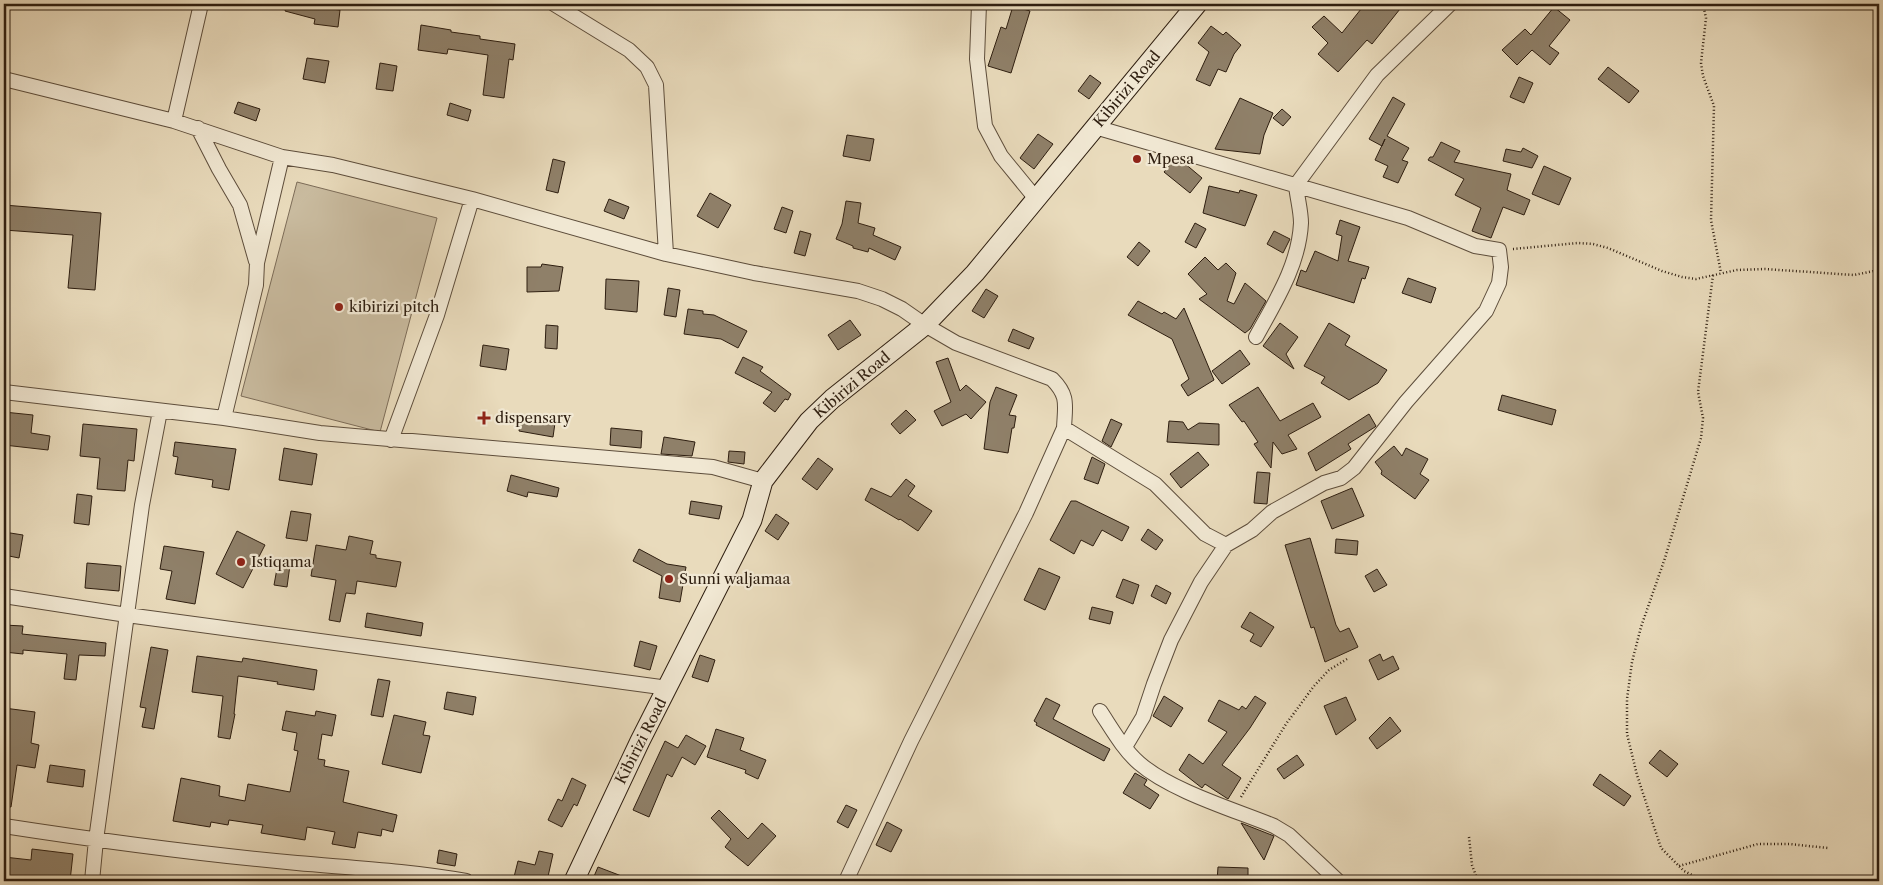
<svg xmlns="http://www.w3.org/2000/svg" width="1883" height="885" viewBox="0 0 1883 885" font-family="'Libre Caslon Text',serif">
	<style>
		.green { fill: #c9bb9f; stroke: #7c6c58 }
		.building { fill: #8f8069; stroke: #2e1e10 }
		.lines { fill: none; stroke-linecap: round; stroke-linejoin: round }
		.street-casing { stroke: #5d4d3b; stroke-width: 16 }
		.secondary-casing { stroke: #2e1e10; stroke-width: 21 }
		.path { stroke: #2e1e10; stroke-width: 2.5; stroke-dasharray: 1 2.5; stroke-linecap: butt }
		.street { stroke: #f1e8d3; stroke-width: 14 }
		.secondary { stroke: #f1e8d3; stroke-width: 19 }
		.poi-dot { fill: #8f2418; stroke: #f1e8d3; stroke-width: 2 }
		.labels { text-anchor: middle; stroke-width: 4.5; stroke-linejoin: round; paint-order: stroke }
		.street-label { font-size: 15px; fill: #2e1e10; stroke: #f1e8d3 }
		.poi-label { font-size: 15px; fill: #2e1e10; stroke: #f1e8d3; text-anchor: start }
	</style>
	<rect width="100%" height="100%" fill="#e9dbbc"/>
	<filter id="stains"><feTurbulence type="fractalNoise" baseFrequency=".004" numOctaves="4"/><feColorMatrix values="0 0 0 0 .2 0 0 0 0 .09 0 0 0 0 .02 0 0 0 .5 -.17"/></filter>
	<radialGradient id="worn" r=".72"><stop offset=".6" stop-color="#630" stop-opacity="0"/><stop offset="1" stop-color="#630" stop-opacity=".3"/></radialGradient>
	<path class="green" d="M297 182 437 218 380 432 241 396Z"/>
	<path class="building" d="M287 4 340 10 338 27 314 24 315 19 285 11Z
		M1365 4H1404L1372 44 1367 40 1338 72 1318 54 1328 43 1312 27 1324 16 1342 33Z
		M1013 6 1030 11 1011 73 988 66 1001 27 1006 29Z
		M1554 7 1570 20 1549 46 1559 53 1550 65 1532 50 1517 65 1502 50 1525 29 1531 35Z
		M421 25 451 30V32L480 36V39L515 44 513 60 509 59 504 98 483 95 488 55 448 49 447 54 418 50Z
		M1211 26 1223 35 1226 32 1241 45 1234 54 1226 72 1218 69 1210 86 1196 80 1209 52 1198 43Z
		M307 58 329 61 325 83 303 79Z
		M380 63 397 66 393 91 376 89Z
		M1608 67 1639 91 1629 103 1598 79Z
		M1090 75 1101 83 1089 99 1078 91Z
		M1519 77 1533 83 1524 103 1510 97Z
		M1393 97 1405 104 1387 136 1409 148 1402 160 1408 162 1398 183 1383 177 1388 166 1375 160 1385 139 1382 146 1369 139Z
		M1240 98 1273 113 1264 135 1260 154 1215 149Z
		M238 102 260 109 256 121 234 113Z
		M450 103 471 110 468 121 447 115Z
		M1282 109 1291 117 1283 126 1273 118Z
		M1038 134 1053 144 1034 169 1020 158Z
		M847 135 874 139 870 161 843 156Z
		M1441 142 1460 151 1454 162 1511 174 1507 190 1530 200 1524 215 1503 207 1491 238 1472 231 1481 208 1455 195 1464 179 1428 160 1430 157H1433Z
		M1523 148 1538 156 1532 168 1503 161 1506 149 1521 152Z
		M553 159 565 162 558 193 546 190Z
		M1175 159 1183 162 1202 178 1190 193 1164 172Z
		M1544 166 1571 178 1559 205 1532 194Z
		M1209 186 1239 193 1240 190 1257 195 1245 226 1203 213Z
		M710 193 731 205 718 228 697 216Z
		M609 199 629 207 624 219 604 211Z
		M846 201 861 203 858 223 875 228 873 235 901 247 895 260 869 248 868 252 853 248V246L836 239 842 224Z
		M4 205 101 213 95 290 68 288 73 235 4 230Z
		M782 207 793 211 786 233 774 229Z
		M1340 220 1360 227 1348 261 1369 267 1365 279 1362 278 1354 303 1296 285 1301 270 1306 272 1315 251 1338 261 1342 236 1336 234Z
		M1195 223 1206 229 1196 248 1185 242Z
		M800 231 811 234 805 256 794 253Z
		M1274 231 1290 239 1283 253 1267 244Z
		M1139 242 1150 251 1138 266 1127 257Z
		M1205 257 1218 270 1226 263 1236 273 1227 301 1234 304 1245 283 1266 301 1250 329 1245 333 1199 299 1207 294 1188 274Z
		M542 264 563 267 559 291 527 292V267H541Z
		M1408 278 1436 288 1431 303 1402 293Z
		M606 279 639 281 637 312 605 309Z
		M668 288 680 290 676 317 664 315Z
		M986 289 998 296 984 318 972 311Z
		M1138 301 1162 314 1164 312 1176 319 1184 308 1214 380 1188 396 1181 385 1189 379 1172 339 1128 315Z
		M688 309 703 311V314L714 315 747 331 738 348 721 339 684 334Z
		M850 320 861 335 838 350 828 335Z
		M1280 323 1298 337 1286 354 1294 369 1263 346Z
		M1329 323 1350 336 1345 345 1387 370 1378 383 1349 400 1321 383 1325 377 1304 366Z
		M546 325 558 326 557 349 545 348Z
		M1013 329 1034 338 1029 349 1008 341Z
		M483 345 509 349 506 370 480 366Z
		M1240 350 1250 364 1222 384 1212 371Z
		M743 357 763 367 760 371 791 394 788 400 785 399 775 412 763 403 772 392 735 373Z
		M948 358 960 391 966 385 986 402 971 419 966 414 942 426 934 411 951 402 936 362Z
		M996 387 1017 395 1009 415 1016 416 1014 428H1012L1008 453 984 449 990 402Z
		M1258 387 1280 421 1313 403 1321 417 1288 435 1297 449 1282 454 1273 442 1271 468 1254 444 1258 442 1244 421 1242 422 1229 405Z
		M1502 395 1556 410 1552 425 1498 410Z
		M906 410 916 420 900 434 891 424Z
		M4 412 33 415 31 433 50 436 48 450 4 445Z
		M1369 414 1376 426 1375 427 1348 444 1351 449 1316 471 1308 453Z
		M521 418 555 423 553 437 519 431Z
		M1111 419 1122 424 1111 447 1102 441Z
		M1169 421 1183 422 1188 430 1199 423 1219 424V445L1167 442Z
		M83 424 137 429 134 461 128 460 125 491 97 489 100 458 80 456Z
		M611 428 642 431 641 448 610 445Z
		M664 437 695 442 692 456 661 454Z
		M175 442 236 449 229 490 212 487 213 480 175 474 178 457 173 456Z
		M1394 446 1402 456 1406 448 1428 459 1420 474 1429 480 1415 499 1381 474 1382 471 1375 462Z
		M284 448 317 454 312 485 279 480Z
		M729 451 745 452 744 464 728 462Z
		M1198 452 1209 465 1181 488 1170 474Z
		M1092 457 1105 464 1098 484 1084 479Z
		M818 458 833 469 817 490 802 479Z
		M1257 472 1270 473 1267 504 1254 503Z
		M511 475 559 488 557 497 528 492 527 497 507 491Z
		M906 479 915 486 908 496 932 511 918 531 900 519 899 520 865 500 871 488 891 497Z
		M1352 488 1364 516 1332 529 1321 501Z
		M77 494 92 496 89 525 74 523Z
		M691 501 722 506 719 519 689 514Z
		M1071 501H1076L1129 527 1122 541 1102 530 1093 546 1081 540 1074 554 1050 540Z
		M291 511 311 514 307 541 286 538Z
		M776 514 789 523 778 540 765 531Z
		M1148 529 1163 540 1156 550 1141 540Z
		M237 531 265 545 243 588 216 574Z
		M4 532 23 535 19 558 4 555Z
		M349 536 373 541 370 554 376 555V558L401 562 396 587 357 581 355 594 346 593 340 622 329 620 336 580 311 576 316 545 346 550Z
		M1310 538 1336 625 1340 632 1349 628 1358 647 1325 662 1314 627 1311 628 1285 545Z
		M1336 539 1358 541 1357 555 1335 553Z
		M164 546 204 552 195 604 166 599 172 571 160 569Z
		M639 549 667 564 686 567 680 602 659 598 662 576 633 561Z
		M87 563 121 566 119 591 85 588Z
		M278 563 290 565 287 587 274 585Z
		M1039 568 1060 577 1045 610 1024 600Z
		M1377 569 1387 585 1374 592 1365 576Z
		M1123 579 1139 585 1133 604 1116 597Z
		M1156 585 1171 593 1166 604 1151 596Z
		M1092 607 1113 612 1110 624 1089 619Z
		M1250 612 1274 627 1261 647 1250 641 1254 634 1241 627Z
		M367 613 423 623 421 636 365 627Z
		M4 625 23 626 22 634 106 643 105 656 79 655 76 680 64 679 67 654 23 650V654L4 652Z
		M640 641 657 646 650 670 634 666Z
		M151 647 168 650 154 729 142 727 146 708 140 707Z
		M1380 654 1383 661 1393 656 1399 669 1378 680 1369 660Z
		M700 655 715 660 708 682 692 677Z
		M197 656 242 662 243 658 317 670 314 690 277 684 278 682 238 676 234 714H235L230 739 218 737 223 696 192 692Z
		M378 679 390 681 383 717 371 715Z
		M447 692 476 697 473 715 444 709Z
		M1164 696 1183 708 1171 727 1153 716Z
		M1255 696 1266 703 1250 728 1222 765 1241 778 1228 799 1205 784 1202 788 1179 770 1189 754 1203 764 1227 732 1208 721 1219 700 1239 710 1242 706 1246 709Z
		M1346 697 1356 720 1336 735 1324 706Z
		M1046 698 1060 705 1053 719 1110 749 1104 761 1036 725 1037 723 1034 721Z
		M4 708 35 712 31 743 39 745 35 768 17 765 11 807 4 806Z
		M286 711 315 716 316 711 336 715 332 736 322 734 318 759 325 760 324 766 349 771 343 802 397 815 393 832 382 829 381 836 358 832 355 848 332 844 335 832 307 827 305 840 261 833 263 825 229 820 228 825 211 822 210 827 173 821 181 778 220 786 219 796 245 801 248 784 290 792 298 751 294 750 297 733 282 730Z
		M394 715 426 722 423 735 430 736 421 773 382 764Z
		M1390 717 1401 731 1377 749 1369 738Z
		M716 729 744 738 740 750 766 760 758 779 745 773 746 770 707 757Z
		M686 735 706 746 695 765 682 757 672 777 667 774 649 817 633 810 665 741 678 748Z
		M1660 750 1678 764 1667 777 1649 763Z
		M1297 755 1304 765 1284 779 1277 769Z
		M50 765 85 770 83 787 47 782Z
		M1135 773 1147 780 1144 785 1159 795 1150 809 1123 793Z
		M1600 774 1631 796 1624 806 1593 785Z
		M572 778 586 785 577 806 574 804 562 827 548 820 558 799 562 801Z
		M846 805 857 810 848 828 837 822Z
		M719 810 748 839 762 823 776 836 748 866 725 847 731 839 711 818Z
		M887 822 902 830 891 852 876 845Z
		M1241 823 1274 836 1264 860Z
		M32 849 73 854 70 881H4V857L31 860Z
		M439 850 457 854 455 866 437 863Z
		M539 851 553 854 547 881H532L514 877 518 861 535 865Z
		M598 867 632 880V881H592Z
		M1218 867 1248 868V881H1217Z"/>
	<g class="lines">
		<defs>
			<path id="street" d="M554 4 629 50 647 67 656 85 666 254
				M979 4 977 59 985 126 1001 156 1037 200
				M4 79 174 121 282 157 333 165 472 199 666 254 754 273 858 291 882 299 902 309 925 325 956 343 1052 379C1069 396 1065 405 1064 428L1155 484 1205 534 1226 545
				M174 121 201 4
				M1095 127 1408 218 1475 246 1499 250 1501 267 1499 283 1486 311 1406 402 1354 468 1341 478 1324 483 1272 512 1252 530 1226 545 1201 582 1171 640 1154 684 1143 717 1125 747
				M198 128 219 169 240 205 256 261
				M1256 337C1275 302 1299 265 1301 223 1301 211 1297 197 1296 185L1377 75 1450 4
				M4 392 224 418 320 433 713 467 763 481
				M224 418 256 285 257 263 282 157
				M391 440 437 315 472 199
				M4 596 127 615 668 688
				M1100 711C1112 729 1123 749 1139 763 1171 791 1235 810 1274 826L1289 835 1338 881
				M4 826C101 841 199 854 297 863 353 868 410 871 466 881
				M92 881 96 840 142 505 160 411
				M846 881 911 741 1026 513 1064 428"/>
			<path id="secondary" d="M574 881 640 741 752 520 763 481 809 421 832 399 925 325 975 273 1197 4"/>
		</defs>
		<use href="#street" class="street-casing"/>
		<use href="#secondary" class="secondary-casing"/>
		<path class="path" d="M1703 4 1706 18 1701 63 1703 76 1714 106 1711 220 1721 273
			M1513 249 1578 243 1593 244 1608 248 1662 271 1682 277 1696 279 1737 270 1765 269 1854 275 1879 270
			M1241 797 1286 724 1314 686 1329 670 1347 659
			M1469 837 1472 865 1478 881
			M1679 866 1758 844H1789L1828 848
			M1704 881 1684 871 1661 848 1637 775 1627 734V699L1632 662 1641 627 1665 558 1701 438 1703 418 1698 392 1713 275"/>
		<use href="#street" class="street"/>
		<use href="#secondary" class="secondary"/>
	</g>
	<g class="poi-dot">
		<circle cx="1137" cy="159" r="5"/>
		<circle cx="339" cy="307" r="5"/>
		<path d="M481.5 410.5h5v5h5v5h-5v5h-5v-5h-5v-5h5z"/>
		<circle cx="241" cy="562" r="5"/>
		<circle cx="669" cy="579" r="5"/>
	</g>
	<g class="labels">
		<g class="street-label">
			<text transform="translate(1127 89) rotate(-50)" y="5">Kibirizi Road</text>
			<text transform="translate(852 385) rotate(-40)" y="5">Kibirizi Road</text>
			<text transform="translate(641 741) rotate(-63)" y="5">Kibirizi Road</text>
		</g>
		<g class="poi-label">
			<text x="1147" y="164">Mpesa</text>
			<text x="349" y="312">kibirizi pitch</text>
			<text x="495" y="423">dispensary</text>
			<text x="251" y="567">Istiqama</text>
			<text x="679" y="584">Sunni waljamaa</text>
		</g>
	</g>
	<rect width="1883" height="885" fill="none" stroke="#e9dbbc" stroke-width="20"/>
	<rect x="5" y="5" width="1873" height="875" fill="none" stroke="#2e1e10" stroke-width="2.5"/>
	<rect x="10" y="10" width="1863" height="865" fill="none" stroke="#2e1e10"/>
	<rect width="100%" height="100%" filter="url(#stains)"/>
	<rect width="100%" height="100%" fill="url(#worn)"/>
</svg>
